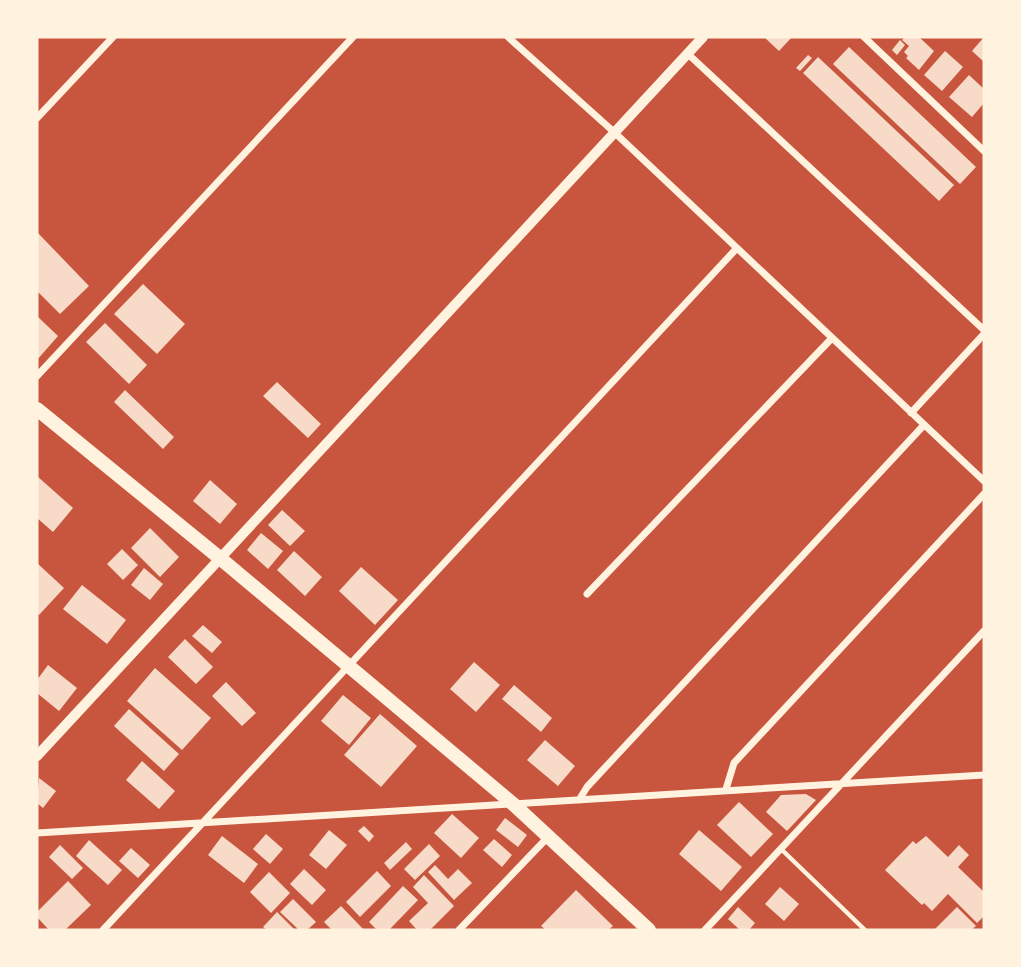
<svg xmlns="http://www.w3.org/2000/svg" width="1021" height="967" viewBox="0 0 1021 967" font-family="Arial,sans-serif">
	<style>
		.building { fill: #f7dbc8 }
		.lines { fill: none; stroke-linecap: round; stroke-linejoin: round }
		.service { stroke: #fff3e0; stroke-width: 4.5 }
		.minor { stroke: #fff3e0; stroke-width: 7 }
		.tertiary { stroke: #fff3e0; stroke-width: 10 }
		.trunk { stroke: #fff3e0; stroke-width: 14 }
	</style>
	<rect width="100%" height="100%" fill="#c8553d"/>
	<path class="building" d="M764 37H792L779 51Z
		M905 37H919L934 51 919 70 906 58 908 56 904 52 909 46 902 40Z
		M984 37V62L972 51Z
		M900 40 905 45 897 55 892 50Z
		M849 47 976 167 960 184 833 64Z
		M945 51 963 67 942 91 924 75Z
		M808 55 812 58 800 71 796 68Z
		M818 57 954 185 939 201 803 73Z
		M969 75 984 89V103L972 117 949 97Z
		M37 232 89 286 60 314 37 291Z
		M143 284 185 324 157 354 114 314Z
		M37 316 58 336 37 360Z
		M105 323 147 365 129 384 86 342Z
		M277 382 321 424 308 438 263 396Z
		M125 390 174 437 163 449 114 402Z
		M37 476 73 508 53 532 37 518Z
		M210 480 237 504 220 524 193 501Z
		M282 510 305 531 290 546 268 525Z
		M150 528 179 557 160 577 131 548Z
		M261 533 283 551 268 569 247 550Z
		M122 549 138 565 123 580 107 564Z
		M294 551 322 577 305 596 277 570Z
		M37 563 64 588 39 615 37 613Z
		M361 567 398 600 375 625 339 591Z
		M144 568 163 584 150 600 131 585Z
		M82 585 126 620 107 644 63 609Z
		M203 625 222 642 212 653 192 636Z
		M185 639 213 667 196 684 168 657Z
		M474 662 500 685 476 712 450 689Z
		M48 665 77 688 59 711 37 693V680Z
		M155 668 211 718 182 750 127 701Z
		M226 682 256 713 242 726 212 696Z
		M514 685 552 718 541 732 502 699Z
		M343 695 371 718 349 745 321 721Z
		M129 709 179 754 164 771 114 726Z
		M380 714 417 746 381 787 344 755Z
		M545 740 575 766 558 786 527 760Z
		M142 761 175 791 159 809 126 780Z
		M39 778 56 791 43 808 37 803Z
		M806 794 816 800 787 831 766 812 781 795Z
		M739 802 773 834 751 857 717 825Z
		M452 814 479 838 461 858 434 833Z
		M505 818 527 835 518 847 496 830Z
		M364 826 374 836 369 842 358 831Z
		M329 830 347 845 326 869 309 855Z
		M699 830 742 867 721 891 679 854Z
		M266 834 283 849 270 864 253 849Z
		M222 836 258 864 244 883 208 855Z
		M926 836 948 857 959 845 969 855 958 867 984 892V916L977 923 948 894 932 911 924 903 922 905 885 870 913 841 916 844Z
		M494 839 512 855 502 867 483 850Z
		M89 840 122 870 108 885 76 856Z
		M406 842 412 849 390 870 384 863Z
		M429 844 440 856 415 880 404 869Z
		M60 845 83 868 72 879 49 857Z
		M131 848 150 865 138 878 119 861Z
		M435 865 448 879 458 869 472 883 454 900 428 872Z
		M304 869 326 890 312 905 290 884Z
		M377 871 391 886 360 917 346 902Z
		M269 872 290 893 271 913 250 892Z
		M424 875 454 906 430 930H417L409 921 428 903 413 887Z
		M68 881 91 905 65 930H49L37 917V912Z
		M403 886 418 900 389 930H377L369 922Z
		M780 887 799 904 784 921 765 904Z
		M576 890 613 926 608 930H546L541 926Z
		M293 899 316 922 307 930H299L280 912Z
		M341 906 364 930H332L324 922Z
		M738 907 755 923 749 930H740L728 919Z
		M957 907 976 926 971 930H934Z
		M277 912 295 930H267L263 927Z"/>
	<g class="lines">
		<path class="service" d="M781 849 865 930"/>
		<path class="minor" d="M508 37 614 132 984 481
			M864 37 984 151
			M688 54 984 330
			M37 118 113 37
			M37 376 353 37
			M911 413 984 334
			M587 594 832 338
			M726 789 734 763 984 494
			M579 800 587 787 924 425
			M37 833 984 775
			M103 930 737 248
			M459 930 548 837
			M705 930 984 631"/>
		<path class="tertiary" d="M37 756 703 37"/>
		<path class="trunk" d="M37 409 221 559 512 803 649 930"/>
	</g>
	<rect width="1021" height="967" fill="none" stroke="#fff3e0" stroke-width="77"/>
</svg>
